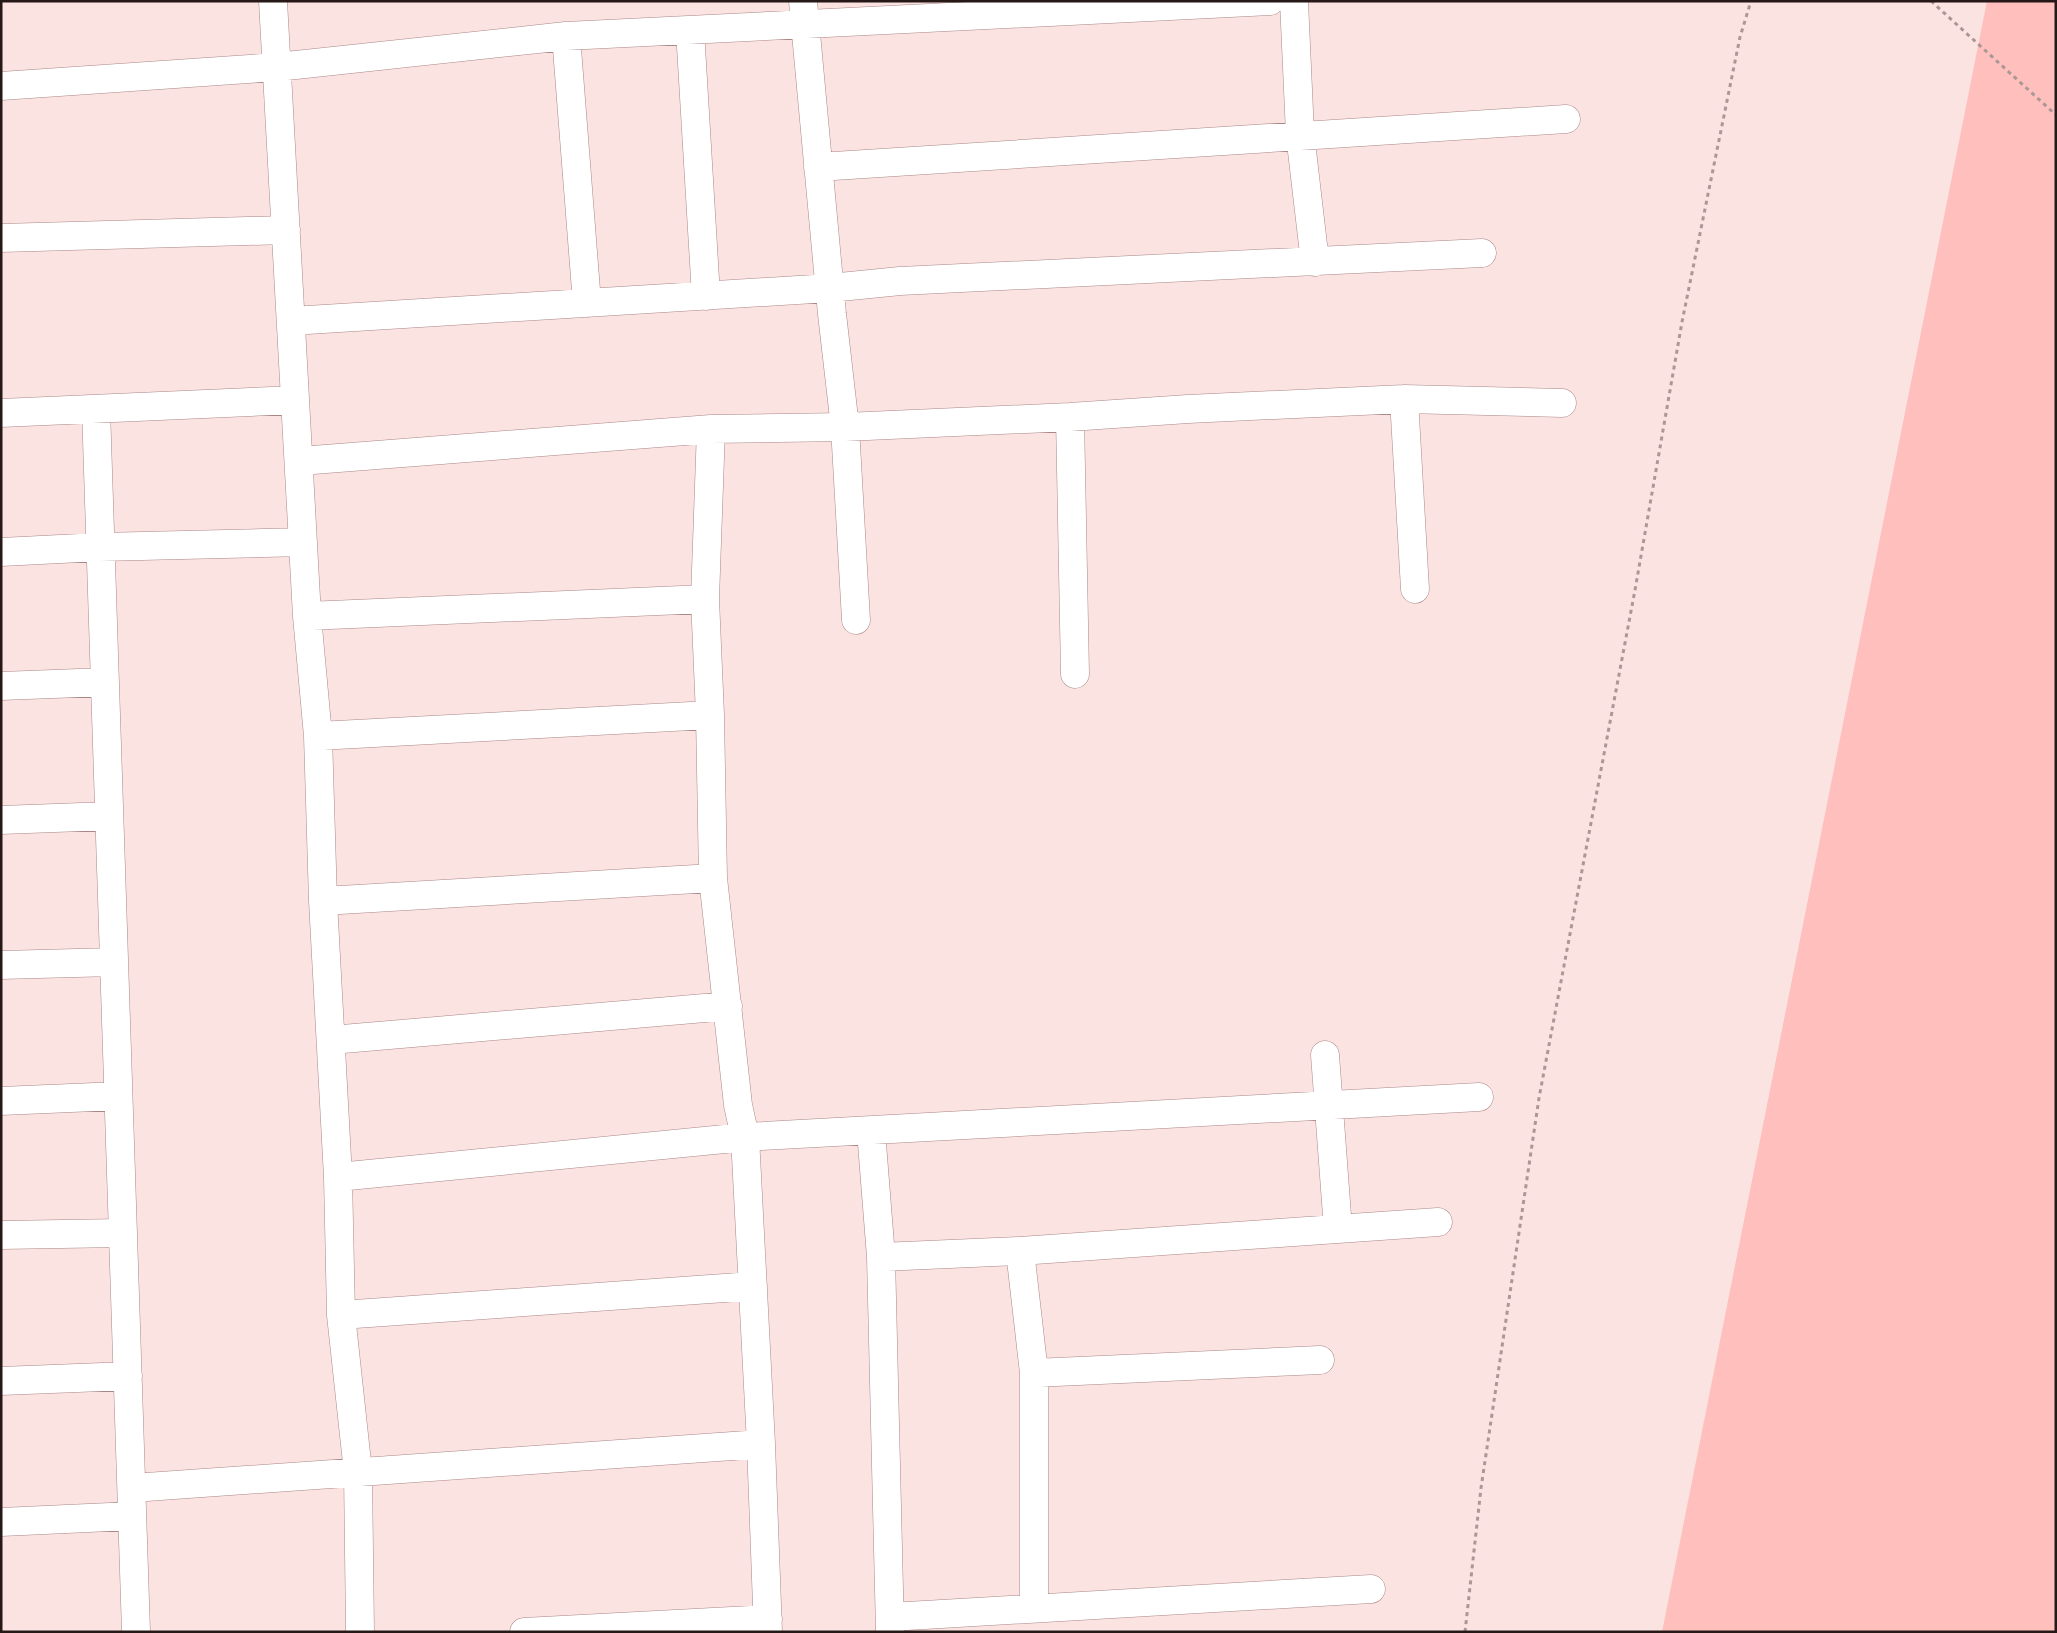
<svg xmlns="http://www.w3.org/2000/svg" width="2057" height="1633" viewBox="0 0 2057 1633" font-family="'Public Sans',sans-serif">
	<style>
		.green { fill: #febfbd }
		.lines { fill: none; stroke-linecap: round; stroke-linejoin: round }
		.street-casing { stroke: #aa8785; stroke-width: 29 }
		.path { stroke: #ab9796; stroke-width: 3; stroke-dasharray: 4 4; stroke-linecap: butt }
		.street { stroke: #fff; stroke-width: 28 }
	</style>
	<rect width="100%" height="100%" fill="#fbe3e2"/>
	<path class="green" d="M1987 1H2056V1632H1662Z"/>
	<g class="lines">
		<defs>
			<path id="street" d="M273 1 307 616 318 736 323 901 338 1177 341 1315 358 1472 360 1632
				M803 1 832 314 845 427 856 620
				M1294 1 1300 134 1315 262
				M690 30 706 296
				M566 36 587 303
				M1 86 277 67 566 36 1270 1
				M818 167 1566 119
				M1 238 286 230
				M291 321 830 288 900 281 1482 253
				M1404 399 1415 589
				M96 409 136 1632
				M1 413 295 400
				M1070 417 1075 674
				M711 429 705 599 710 715 713 878 738 1105 745 1137 761 1444 768 1632
				M300 461 711 429 845 427 1070 417 1188 409 1404 399 1562 403
				M1 552 100 547 303 542
				M307 616 705 599
				M1 686 105 682
				M318 736 710 715
				M1 820 109 816
				M323 901 713 878
				M1 965 114 962
				M331 1040 728 1006
				M1325 1055 1338 1229
				M1 1101 118 1096
				M871 1131 881 1257 890 1632
				M338 1177 745 1137 1479 1097
				M1 1235 122 1233
				M1020 1251 1034 1373V1608
				M881 1257 1020 1251 1438 1222
				M341 1315 753 1286
				M1034 1373 1320 1360
				M1 1381 128 1376
				M132 1488 761 1444
				M1 1522 132 1516
				M890 1617 1371 1589
				M524 1632 768 1619"/>
		</defs>
		<use href="#street" class="street-casing"/>
		<path class="path" d="M1931 1 2056 115
			M1465 1632 1481 1488 1539 1098 1635 590 1682 322 1740 37 1751 1"/>
		<use href="#street" class="street"/>
	</g>
	<rect width="2057" height="1633" fill="none" stroke="#251817" stroke-width="5"/>
</svg>
